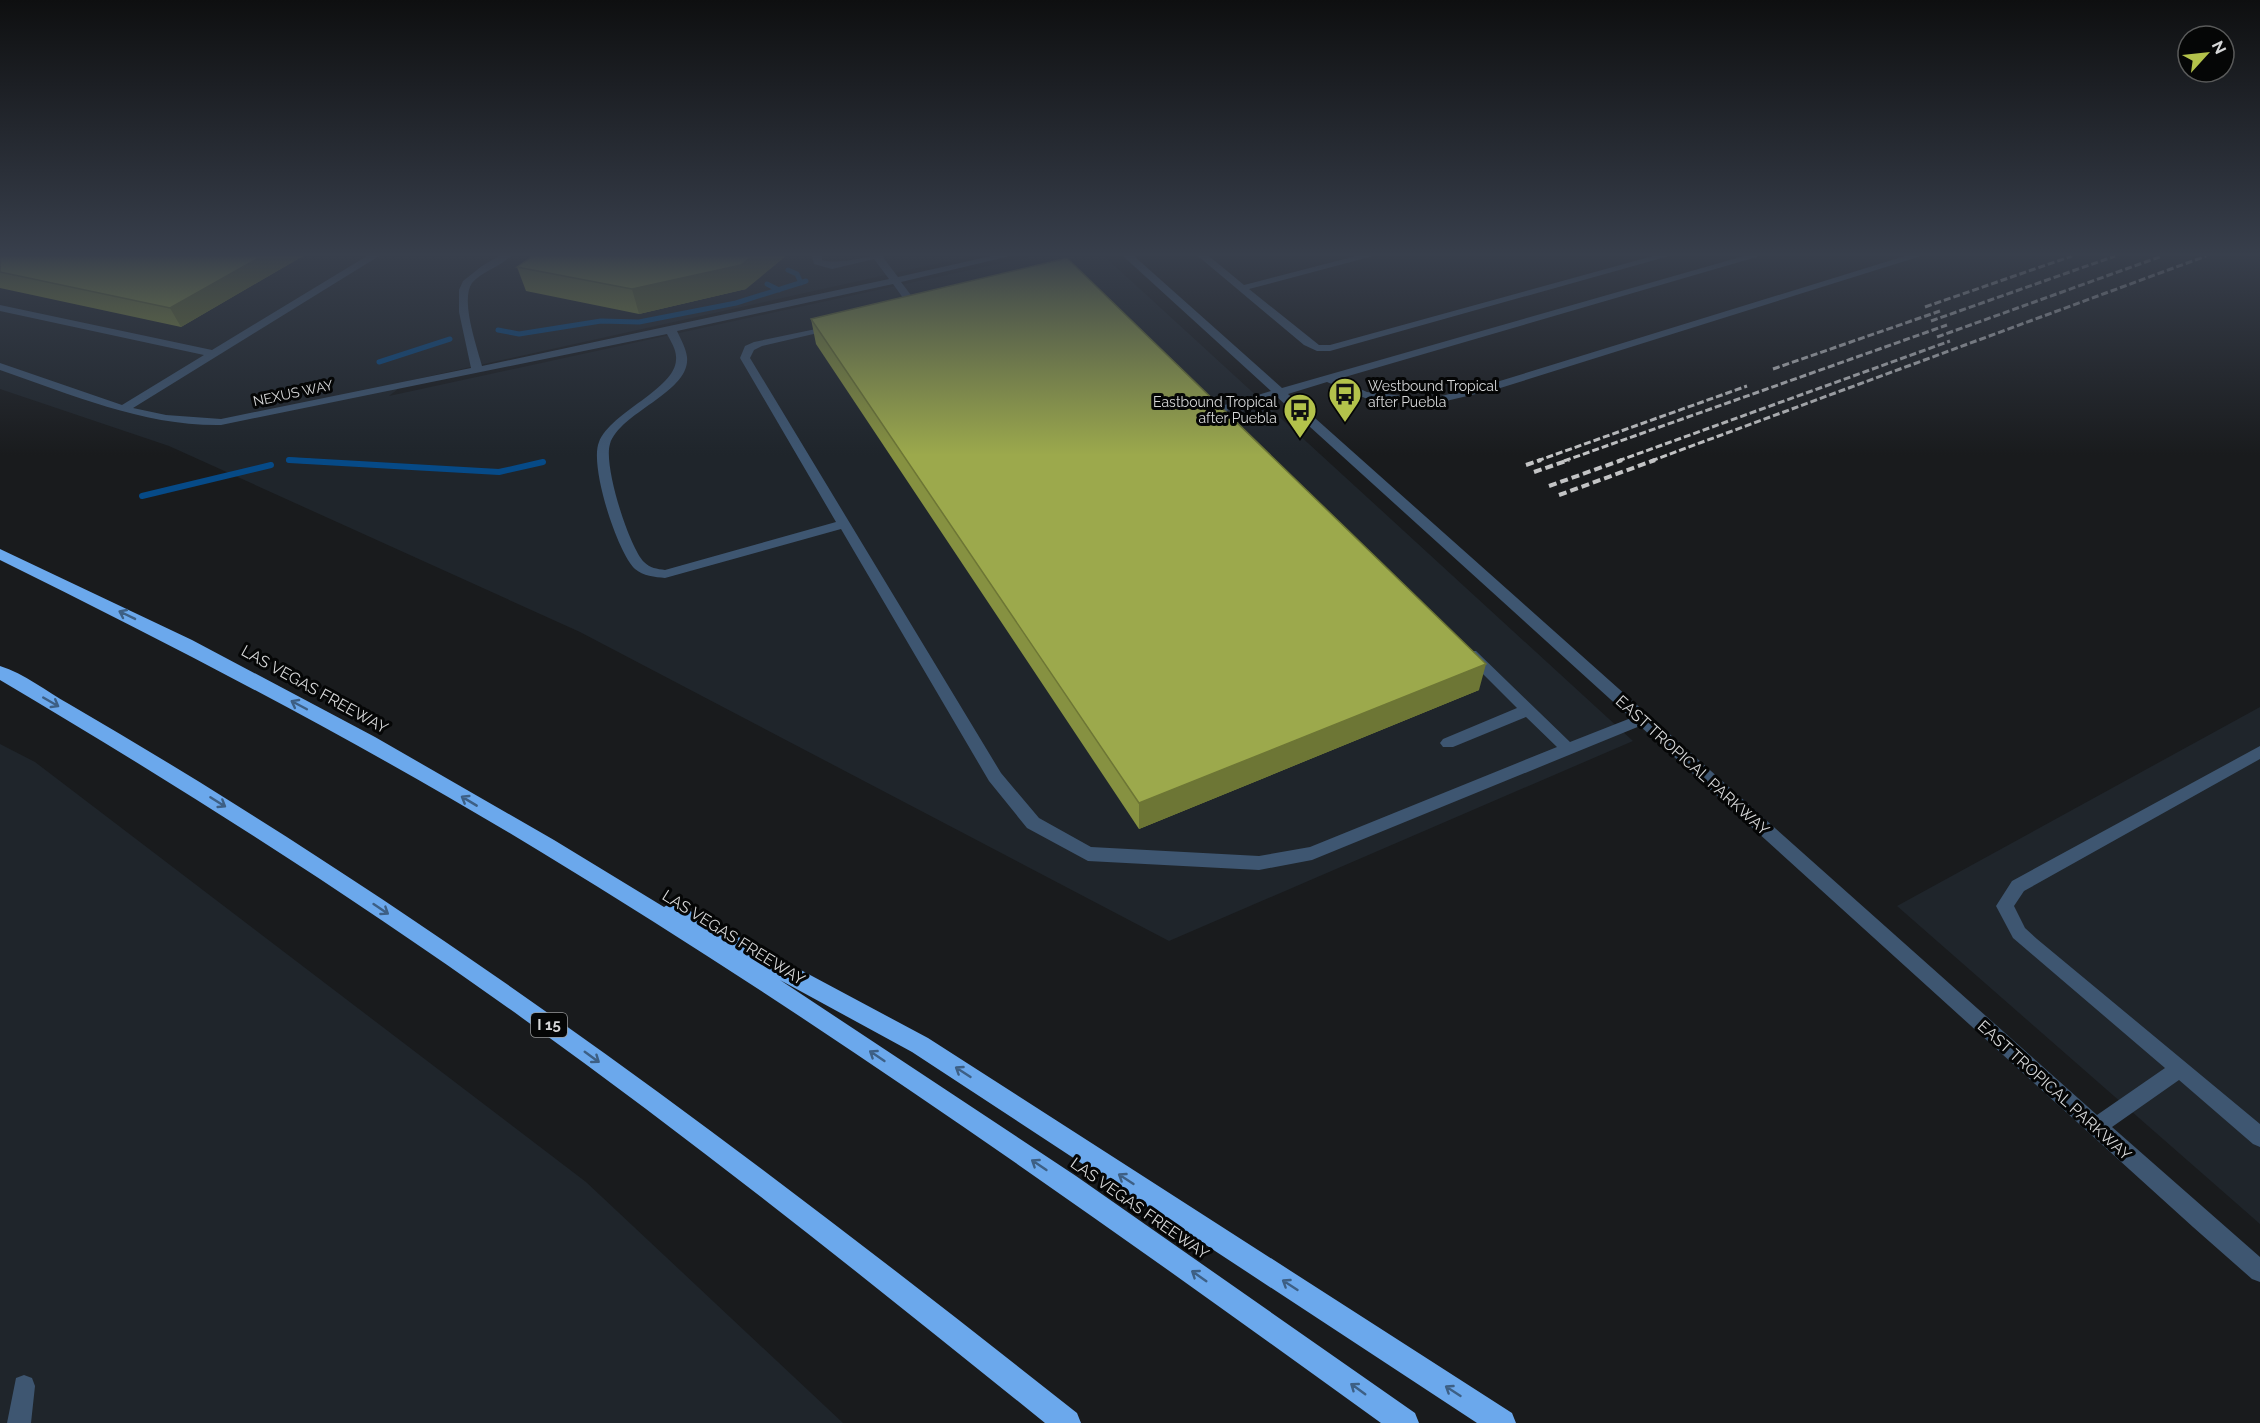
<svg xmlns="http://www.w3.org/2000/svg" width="2260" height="1423" viewBox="0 0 2260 1423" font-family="Raleway,sans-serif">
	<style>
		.built { fill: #1f252b }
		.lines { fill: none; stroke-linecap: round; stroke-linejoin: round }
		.stream-far1 { stroke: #064a87; stroke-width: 5 }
		.stream { stroke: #064a87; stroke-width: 6 }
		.minor { fill: #3e5671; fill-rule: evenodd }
		.highway { fill: #6ba8ec; fill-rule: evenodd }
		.rail-far1 { stroke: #c3c4c5; stroke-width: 3; stroke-dasharray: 7 3; stroke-linecap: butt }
		.rail { stroke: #c3c4c5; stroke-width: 4; stroke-dasharray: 8 4; stroke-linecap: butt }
		.wall { fill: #869141 }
		.shaded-wall { fill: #6d7635 }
		.building { fill: #9ca94c; stroke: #6d7635; stroke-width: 1.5 }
		.oneway { stroke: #3d5f84 }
		.labels { text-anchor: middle; stroke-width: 6; stroke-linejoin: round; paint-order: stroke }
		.far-poi-label { font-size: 14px; fill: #d6d7d8; stroke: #050606; text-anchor: start }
		.far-street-label { font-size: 14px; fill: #d6d7d8; stroke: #050606 }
		.shield { fill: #050606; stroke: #979899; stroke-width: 1.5 }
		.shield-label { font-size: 15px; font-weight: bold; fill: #d6d7d8 }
		.street-label { font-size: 16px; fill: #d6d7d8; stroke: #050606 }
	</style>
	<rect width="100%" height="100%" fill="#191b1d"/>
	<path class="built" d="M0 256H971L408 381 389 396 1034 256H1104L1633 741 1169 941 580 632 169 446 0 389Z
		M2260 707V1224L1897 906Z
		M0 744 35 762 586 1182 843 1423H0Z"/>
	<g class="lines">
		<path class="stream-far1" d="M788 270 797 274 801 283
			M767 284 779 290
			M498 330 519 334 601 321 639 322 736 303 806 281
			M379 362 450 339
			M289 460 310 461"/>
		<path class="stream" d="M289 460 499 472 543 462
			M142 496 271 465"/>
		<path class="minor" d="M367 256H379L133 408 166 415 221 419 471 368 459 312V290L463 281 482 266 499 256H511C500 267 482 271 472 283 460 300 477 347 482 366L889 279 874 259 832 269 814 264 812 256H822V260C839 265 863 256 882 256L898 277 991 256H1010L901 282 920 307 915 310 911 309 893 284 677 331C681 340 686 348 687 357 691 392 620 412 610 444 603 465 629 547 644 562 650 568 657 569 665 570L836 522 740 358 745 346 754 342 835 325V329L762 346 754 350 750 358 1001 773 1039 818 1091 847 1259 856 1310 847 1557 747 1526 717 1453 747H1443L1440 743 1443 739 1517 708 1466 657 1464 654 1466 651H1476L1570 742 1631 718 1277 397 1226 411H1218V407L1271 391 1123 256H1134L1282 388 1744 256H1760L1338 379 1367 392 1429 399 1490 384 1905 256H1921L1497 389 1429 405 1365 398 1327 382 1288 394 2097 1115 2165 1068 2013 938 1996 906 2012 881 2260 746V759L2024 891 2014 906 2025 928 2037 939 2260 1124V1147L2253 1144 2179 1080 2112 1127 2260 1257V1282L2252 1279 2193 1227 1640 726 1312 860 1259 870 1088 861 1027 828 989 781 841 529 665 578C655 577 643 576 635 569 617 552 589 465 599 442 611 412 675 389 676 360 677 350 671 342 667 334L221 425C143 426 73 395 0 370V363L122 405 204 355 0 311V305L212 350Z
			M1198 256H1209L1244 285 1356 256H1373L1249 289 1319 345H1330L1653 256H1669L1330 351H1317L1304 345Z
			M24 1375 32 1378 35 1386 31 1423H7L16 1378Z"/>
		<path class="highway" d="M0 549 192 640 375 737 554 840 664 907 672 902 679 905 928 1038 1512 1413 1516 1423H1477L912 1052 780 980 1076 1176 1415 1413 1419 1423H1381C1107 1225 831 1028 541 852 365 745 184 651 0 560Z
			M0 666C24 673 47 692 69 704 124 736 179 769 233 803 528 987 804 1197 1077 1413L1081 1423H1045C874 1285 703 1148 525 1020 356 898 179 786 0 680Z"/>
		<path class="rail-far1" d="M1925 307 2072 256
			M1931 321 2115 256
			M1937 337 2162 256
			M1773 369 1940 311
			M1537 461 1747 386
			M1564 461 1947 325
			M1618 461 1950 341
			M1651 461 2206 256"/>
		<path class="rail" d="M1526 465 1541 460
			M1534 472 1569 460
			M1549 486 1622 460
			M1559 495 1655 460"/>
	</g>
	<path class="wall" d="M0 256H303L181 327 0 288Z
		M517 267 746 289 639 314 526 291Z
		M811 319 1479 690 1139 829 816 344Z"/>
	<path class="shaded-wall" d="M262 256H303L181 327 170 308Z
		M752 256H786L746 289 639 314 632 289Z
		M1486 664 1479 690 1139 829V803Z"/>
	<path class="building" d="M0 256H262L170 308 0 272Z
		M533 256H752L741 265 632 289 517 267Z
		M1067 258 1486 664 1139 803 811 319Z"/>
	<defs><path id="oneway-shaft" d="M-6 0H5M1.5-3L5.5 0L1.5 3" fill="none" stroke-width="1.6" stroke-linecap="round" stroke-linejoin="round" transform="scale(1.5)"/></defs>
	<g class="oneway">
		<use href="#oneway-shaft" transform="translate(127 615) rotate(-154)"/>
		<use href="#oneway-shaft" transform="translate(51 702) rotate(30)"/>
		<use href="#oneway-shaft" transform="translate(299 705) rotate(-152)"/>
		<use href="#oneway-shaft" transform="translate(469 801) rotate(-149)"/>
		<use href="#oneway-shaft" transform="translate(218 802) rotate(32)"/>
		<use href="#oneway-shaft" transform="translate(381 909) rotate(34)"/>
		<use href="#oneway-shaft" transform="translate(877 1056) rotate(-146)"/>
		<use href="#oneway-shaft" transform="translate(592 1057) rotate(36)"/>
		<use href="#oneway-shaft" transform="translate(963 1072) rotate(-147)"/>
		<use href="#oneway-shaft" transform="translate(1039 1165) rotate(-146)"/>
		<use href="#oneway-shaft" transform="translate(1126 1179) rotate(-147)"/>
		<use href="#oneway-shaft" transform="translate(1199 1276) rotate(-145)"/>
		<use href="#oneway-shaft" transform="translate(1290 1285) rotate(-147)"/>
		<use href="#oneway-shaft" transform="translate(1358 1389) rotate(-144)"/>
		<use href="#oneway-shaft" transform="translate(1453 1391) rotate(-147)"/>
	</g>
	<linearGradient id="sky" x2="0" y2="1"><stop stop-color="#0e0f10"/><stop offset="0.56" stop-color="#383f4c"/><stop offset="1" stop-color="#383f4c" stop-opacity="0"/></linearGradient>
	<rect width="2260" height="455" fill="url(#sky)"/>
	<defs>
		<symbol id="bus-pin" viewBox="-11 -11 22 30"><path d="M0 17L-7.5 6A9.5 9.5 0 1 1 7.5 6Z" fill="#b3c24b" stroke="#050606"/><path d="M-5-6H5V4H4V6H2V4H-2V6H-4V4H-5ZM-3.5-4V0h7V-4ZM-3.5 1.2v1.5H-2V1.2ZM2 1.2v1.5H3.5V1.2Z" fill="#111"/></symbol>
	</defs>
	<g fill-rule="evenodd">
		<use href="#bus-pin" x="1326" y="375" width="38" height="52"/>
		<use href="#bus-pin" x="1281" y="391" width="38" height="52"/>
	</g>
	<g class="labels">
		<g class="far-poi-label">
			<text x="1368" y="391">Westbound Tropical<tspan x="1368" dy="16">after Puebla</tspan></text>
			<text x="1277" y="407" text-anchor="end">Eastbound Tropical<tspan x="1277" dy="16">after Puebla</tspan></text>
		</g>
		<g class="far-street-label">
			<text transform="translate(293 393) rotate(-12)" y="5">NEXUS WAY</text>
		</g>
		<rect class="shield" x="531" y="1013" width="36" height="24" rx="4.5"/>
		<g class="shield-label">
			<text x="549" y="1030">I 15</text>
		</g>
		<g class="street-label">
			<text transform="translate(315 689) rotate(29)" y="6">LAS VEGAS FREEWAY</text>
			<text transform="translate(1693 765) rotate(42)" y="6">EAST TROPICAL PARKWAY</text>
			<text transform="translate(734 937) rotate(32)" y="6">LAS VEGAS FREEWAY</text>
			<text transform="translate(2055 1090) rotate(42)" y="6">EAST TROPICAL PARKWAY</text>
			<text transform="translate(1140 1208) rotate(35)" y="6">LAS VEGAS FREEWAY</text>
		</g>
	</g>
	<g transform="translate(2206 54) rotate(63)"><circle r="28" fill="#050606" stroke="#595a5a" stroke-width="1.5"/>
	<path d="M0-4.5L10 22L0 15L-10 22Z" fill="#b3c24b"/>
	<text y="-9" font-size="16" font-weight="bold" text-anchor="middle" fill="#d6d7d8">N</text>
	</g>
</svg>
